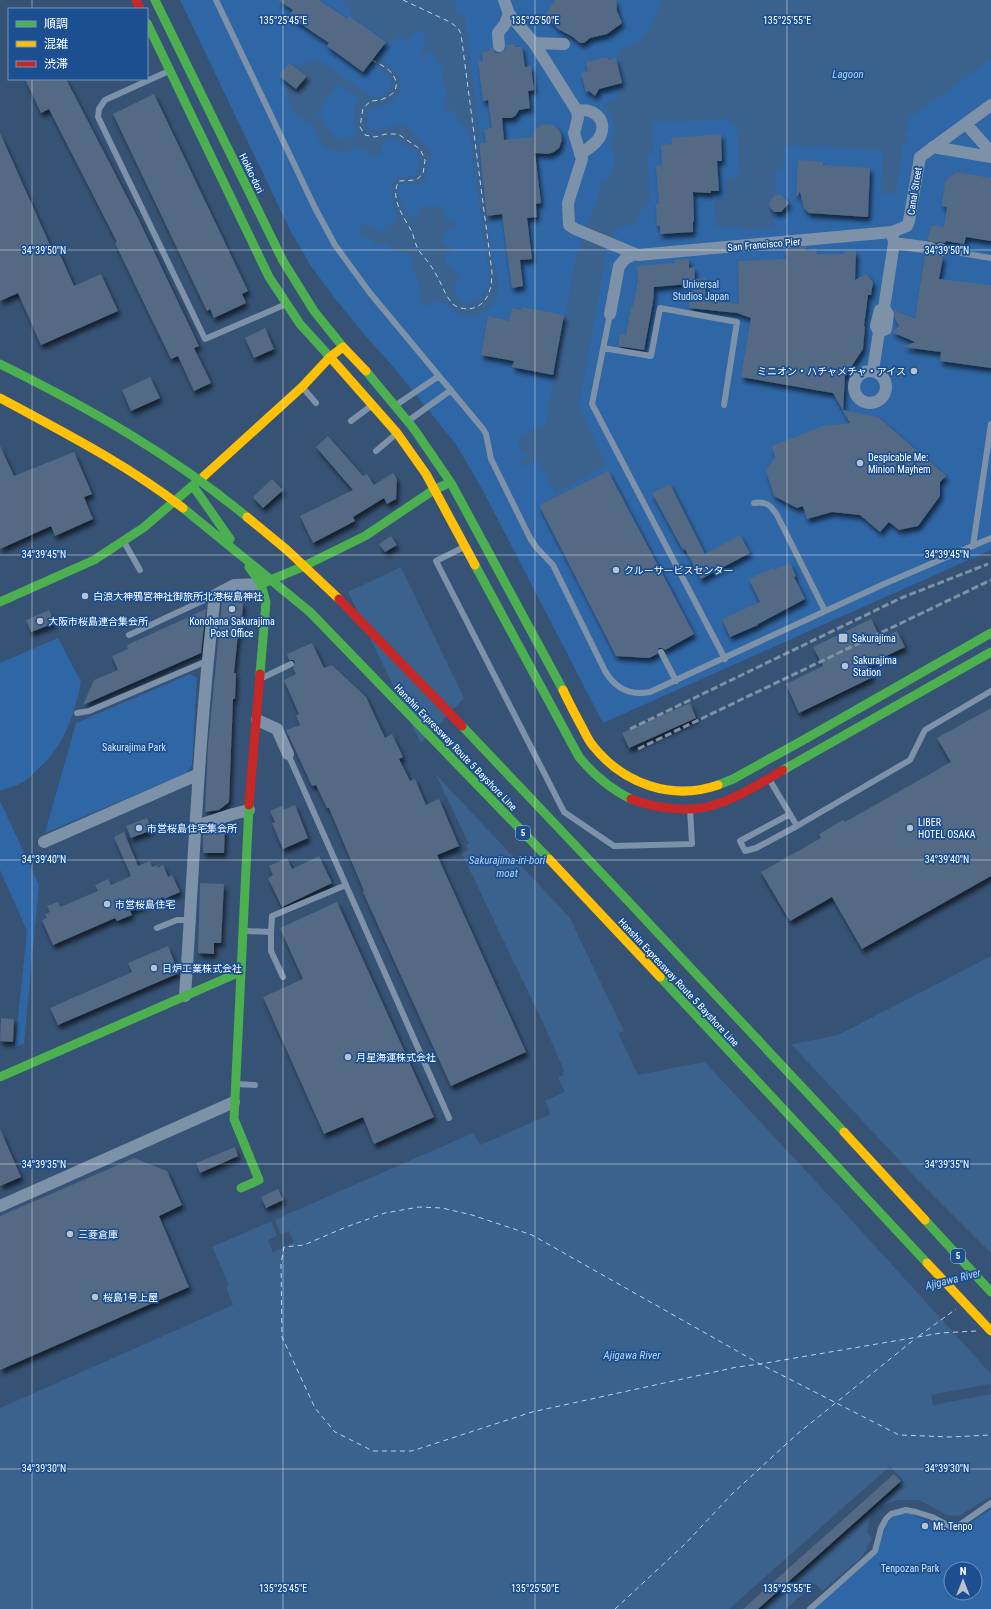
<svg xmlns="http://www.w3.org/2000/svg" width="991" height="1609" viewBox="0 0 991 1609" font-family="'Roboto Condensed','Noto Sans JP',sans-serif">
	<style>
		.green { fill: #2f66a5; fill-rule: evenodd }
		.water { fill: #3b618d; fill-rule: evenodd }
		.pier { fill: #365274 }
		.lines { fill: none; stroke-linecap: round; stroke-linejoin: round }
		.ferry { stroke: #b5d3f5; stroke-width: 1; stroke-dasharray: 5 4; stroke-linecap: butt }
		.building { fill: #526984; filter: url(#shadow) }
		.lane { stroke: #7d92a8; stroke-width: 6 }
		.street { stroke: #7d92a8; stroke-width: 12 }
		.fast { stroke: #4caf50; stroke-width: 9 }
		.slow { stroke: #ffc107; stroke-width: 9 }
		.jam { stroke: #c62828; stroke-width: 9 }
		.rail { stroke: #7e92a7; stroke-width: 3; stroke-dasharray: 7 3; stroke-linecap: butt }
		.fast-bridge { stroke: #4caf50; stroke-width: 9 }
		.slow-bridge { stroke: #ffc107; stroke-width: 9 }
		.jam-bridge { stroke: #c62828; stroke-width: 9 }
		.ticks { fill: none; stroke: #fff; stroke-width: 1; stroke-opacity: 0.45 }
		.poi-dot { fill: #b9c2ce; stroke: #1b4f8f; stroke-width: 1.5 }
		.labels { text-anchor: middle; stroke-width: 3.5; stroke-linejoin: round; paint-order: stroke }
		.shield { fill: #1b4f8f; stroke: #bbcadd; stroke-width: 1 }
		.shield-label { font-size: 9px; font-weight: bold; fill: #fff }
		.street-label { font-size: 10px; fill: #fff; stroke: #1b4f8f }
		.park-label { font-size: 10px; fill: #cfe3fa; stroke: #1b4f8f }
		.poi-label { font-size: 10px; fill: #fff; stroke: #1b4f8f; text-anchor: start }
		.water-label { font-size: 11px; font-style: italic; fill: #b5d3f5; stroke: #1b4f8f }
		.ticks-label { font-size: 10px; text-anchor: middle; fill: #fff; stroke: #1b4f8f; stroke-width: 3.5; stroke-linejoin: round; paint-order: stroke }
	</style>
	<defs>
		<filter id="shadow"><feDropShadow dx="2.5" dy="4.5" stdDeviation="2" flood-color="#0009"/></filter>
	</defs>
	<rect width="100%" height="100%" fill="#365274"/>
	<path class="green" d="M180 0H991V550L603 723 481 487 455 443 395 369 362 332 333 296 311 266 290 230Z
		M58 638 81 682C74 716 64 747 37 770 33 774 28 779 23 782 16 786 7 788 0 791V663Z
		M190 674 197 678 192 765 187 773 45 833 76 723Z
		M0 801 39 885 24 1044 15 1047 27 931 0 870Z
		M991 1509V1609H814L870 1556 886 1525 892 1518 898 1514H911L955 1533ZM951 1569H975V1593H951Z"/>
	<path class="water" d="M341 0H454L452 1 459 2 456 5V11L460 15H464L480 136 478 139C483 177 487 216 492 254 494 264 500 282 498 291 496 302 490 308 480 314 457 326 448 298 436 301 433 302 431 305 428 306L422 304 419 286 414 272 411 256 408 253 393 251 388 243 374 245 373 241 358 231 364 222C372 229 382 238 388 224L397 221C397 203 385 193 396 178 401 177 407 178 412 176 422 171 422 154 413 148 410 146 407 146 403 146L402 143C399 142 396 139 393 139 385 138 380 147 382 154L373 156C362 147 358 143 345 153 339 151 333 151 328 149 317 145 318 129 310 122L308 124C293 112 284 104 288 83L297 89 307 76 298 69C304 62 312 59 321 61L369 96C382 101 399 88 388 76 384 70 376 67 370 63L375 56C387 64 407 75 398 93 396 96 393 100 390 103 383 108 377 105 369 110L366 125 370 130 380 131 388 126 392 129 395 128 396 124H405L430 151 431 156C430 160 428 162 427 165 426 172 428 179 422 184H402L399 187C397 198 404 213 414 218L419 215 420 208 422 206 440 207 449 222 458 221V225C447 229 440 233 443 245L451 247 452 251 446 253C443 262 450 266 455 274H459L460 278 454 285C454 311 480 307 487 287 490 279 488 270 487 262L470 134 451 110 444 109C444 101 448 94 446 87L442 85V67L430 50 423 59 420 55 425 48V45L423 43 426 35 417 30 406 41 398 37 391 43 351 15 350 8ZM338 84 360 99 359 103 354 107 355 131H358L357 137 350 136 346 140 335 138 322 121 324 117 320 115 318 118 316 116Z
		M661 0H991V59L904 122 909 129 903 133 908 141 902 145 896 194 881 193 883 150 784 145 783 170H776L775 195 769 200V206L774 211 773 227 739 230 738 226 716 227 714 199 727 198 726 179 740 177 737 125H731L730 119 652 122 653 154 647 155 650 202 641 211 636 224 623 226 622 229 617 228 615 230 604 255 605 260 579 406 606 465 555 494 538 460 524 467 520 460 528 455 525 451 521 454 517 439 546 423 576 257 575 252 580 250 586 225 589 222 588 220 598 203 600 184 603 181 608 180C616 165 618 158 609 143 621 128 611 118 604 104L618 98 617 92 621 91 620 86 624 85 618 57 622 47 627 46 629 47C643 40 652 28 656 12H659Z
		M401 567 624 1031 618 1033 638 1075 838 1035 991 956V1496L959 1516 947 1515 919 1500H898L882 1506 870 1517 867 1531 872 1539 861 1558 822 1591 815 1583 786 1609H761L904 1482 890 1466 729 1609H0V1408L233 1305 226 1287 229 1285 212 1247 473 1133 480 1145 551 1114 545 1101 565 1092 558 1077 563 1075 564 1070 545 1027 462 854 468 850 466 845 469 844 348 592Z"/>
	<path class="pier" d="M466 696 523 815 574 922 429 767 419 745Z
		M790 1043 912 1174 991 1253V1374L846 1214 703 1060Z
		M275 1220 281 1234 289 1231 294 1242 273 1252 268 1240 277 1236 271 1221Z
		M990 1384 991 1394 933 1405 931 1395Z"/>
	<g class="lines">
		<path class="ferry" d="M372 60C379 64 389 68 393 75 404 92 385 101 371 101L363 108 360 127 365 135 375 137 386 134H398L420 149 425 160 423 174 416 180 399 181C389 198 404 217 412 232 414 237 415 244 418 249 423 257 430 263 434 271 441 281 445 297 454 305 458 308 465 309 469 309 488 306 492 289 492 272L461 34 458 28 450 22 403 0
			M976 1331 941 1333 760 1364 737 1367 532 1412 412 1451H373L335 1432 315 1408 282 1337 281 1264 284 1247 304 1245 346 1227 385 1213 419 1207 442 1208 472 1215 532 1235 760 1364 899 1435 950 1437 991 1435
			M919 1336 956 1309
			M615 1609 686 1543 732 1494 796 1435 916 1338"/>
	</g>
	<path class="building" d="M278 0H319L347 19 349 16 386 42 363 72 327 46 329 43 289 16 293 10Z
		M555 0H616L617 11 622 23 607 34 590 38 584 43H580L573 37 558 29 545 15Z
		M515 44V47H522L525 67 531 66 534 90 528 91 530 108 519 110 516 115 512 118H502L504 140 532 137 536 129 541 125 547 124 553 125 558 129 561 134 562 140 559 148 554 152 548 154 535 153 541 203 536 204 537 217 527 218 532 259 520 260 523 286 512 288 502 214 487 216 479 143H486L484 129 492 128 488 100 483 101 478 61H483L482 52 490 51V47H492L495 53H500L506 50V45Z
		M607 57 608 60 616 58 622 83 599 89 595 96 589 91 586 92 581 73 588 71 586 62Z
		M289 63 307 76 296 89 279 76Z
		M25 79H66L138 218 199 346 194 348 211 383 194 391 178 356 171 359 115 243 117 242 49 109 41 113Z
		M154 94 248 291 242 294 246 303 214 318 210 309 207 311 113 114Z
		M0 133 53 252 58 250 74 286 101 274 118 311 41 345 18 293 0 301Z
		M721 134 722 161H717L719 191H711V193L693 192 694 221 693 222V232L660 234V226H657L656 204 659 203 656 166 662 165 661 145 672 144 671 138Z
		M798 160 823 162V165L870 168 868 217 809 213 804 208 800 192 796 197Z
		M957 172 991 178V241L966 237 964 244 946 241 945 243 939 242 936 243 927 240 932 225 944 227 947 207 942 206 945 183 948 178Z
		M775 195H781L789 203 781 212H774L769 206 770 200Z
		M806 247V251L816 250 817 254H844L845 251H856L855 280 866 274 873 282 871 295H868L864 326H865L863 349 845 376 843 410 878 417 946 476 940 482V496L918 526 899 530 889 522 880 532 860 515 832 512 807 519 803 506 797 508 774 496 766 471 775 457 772 446 823 426 850 423 833 393 741 377 751 318 737 313 689 308 688 284 654 287 653 302 644 350 618 346 620 334 626 335 631 307H633L638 280 637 266 675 263V260L689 259V268L694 267 695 279 707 278 705 297 718 298V301L739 304 738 261 786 259V249Z
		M935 254 943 257 939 279 991 285V368L940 361 941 352 903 347 915 342 892 332 899 326 895 318 894 310 915 319 925 255Z
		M522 307 564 315 553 375 512 367 514 361 481 355 488 316 509 321 512 308 521 310Z
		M265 328 274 349 254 358 245 338Z
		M150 377 160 398 131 411 122 390Z
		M328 436 363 476 367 474 374 485 393 473 397 479 396 499 387 504 384 498 353 517 355 521 313 543 300 516 353 490 316 447Z
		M0 446 14 476 74 452 92 494 84 497 93 519 55 536 51 526 0 549Z
		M608 471 694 634 665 650 662 648H659L657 654 649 658 616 656 539 505Z
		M272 479 283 490 263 508 253 497Z
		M670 484 705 554 740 535 750 553 701 579 685 549 683 550 652 493Z
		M391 536 397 545 385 552 379 544Z
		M790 563 796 576 794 577 805 599 758 624V625L730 637 722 619 760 602 749 579 773 568 774 570Z
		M222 602 243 603 241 634H238L234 673H236L235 699H233L229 802 219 810 205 812 208 746Z
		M206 609 201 653 83 705 94 680 118 670 112 656 128 649 127 645Z
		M49 610 55 623 31 632 26 620Z
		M871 619 881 639 897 631 905 647 867 665 873 677 799 713 786 684 823 666 813 647Z
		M312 643 324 668 332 665 366 697 385 738 392 734 403 757 399 759 410 781 415 779 426 805 439 799 459 846 437 855 526 1052 451 1086 363 892 364 891 329 808H327L316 785 312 786 286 730 300 725 296 715 299 714 284 680 296 674 293 668 295 662 293 660H289L287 654Z
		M690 703 696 718 629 748 622 733Z
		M991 708V876L862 949 832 897 790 921 761 872 821 838 819 834 843 820 845 822 951 762 937 738Z
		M295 805 308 838 283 849 272 823 275 822 270 811 282 806 283 810Z
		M147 818 152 830 131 838 126 826Z
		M225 824 224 853H203V833Z
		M124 832 138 866 150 861 152 867 157 865 158 868 163 865 168 877 172 875 180 892 164 899 163 897 130 911 132 915 117 921 115 918 53 945 42 920 47 918 45 914 50 912 47 906 58 902 60 907 98 891 95 885 108 879 111 885 131 876 114 837Z
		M319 856 332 883 282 907 268 878 273 875 269 866 287 858 292 869Z
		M200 883 224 884 221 943H214V954L198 953Z
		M337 902 434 1117 374 1144 363 1117 324 1134 263 997 303 979 280 928Z
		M168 946 179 973 58 1025 50 1008 132 972 128 963Z
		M1 1018 14 1019 13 1042 0 1041Z
		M0 1129 21 1177 0 1186Z
		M235 1147 238 1156 200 1173 196 1163Z
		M134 1158 167 1171 182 1205 159 1216 189 1287 0 1370V1216Z
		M278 1189 283 1200 266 1208 261 1197Z
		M894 1474 901 1481 758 1609H743Z"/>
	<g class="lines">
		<path class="lane" d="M216 0 315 208 335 245 370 293 483 429 486 434 491 459 530 538 536 547 553 565 605 671C615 688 630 696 650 692L884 584 991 538
			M169 71 105 100 99 109 98 117 205 339 284 305
			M943 250 991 258
			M610 314 592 404 725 659
			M603 348 651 356 660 308 737 322 724 405
			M303 388 316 403
			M396 405 439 376
			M351 421 371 406
			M408 421 451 390
			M376 451 396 434
			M754 503C766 501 771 505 777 515L825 611
			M124 542 140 570
			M973 546 991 424
			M464 547 436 561 564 812 614 846 692 844 690 808
			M129 635 215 595
			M661 652 676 681
			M262 678 291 664
			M77 713 89 711 207 661
			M288 754 449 1118
			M769 779 797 826
			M790 814 740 841 745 851 756 848 797 826 910 760 925 730 991 691
			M157 928 177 920H190
			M245 931 271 932 272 916 346 885
			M271 932V951L283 977
			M236 1084 255 1085
			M810 1609 875 1551 881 1528 886 1519 891 1514 906 1510 916 1512 932 1517 951 1527 958 1526 991 1503"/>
		<path class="street" d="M504 0 509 14 534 43 577 111 578 118 574 133 582 159 568 203 569 225 575 229 638 255 892 232 907 226 909 221 920 157 991 105
			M534 43 564 44
			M499 46 498 33 505 24 509 14
			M577 111C591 107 607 118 601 134 598 143 588 149 580 154
			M966 124 991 152
			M933 147 991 157
			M894 243 931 248
			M940 249 943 250
			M884 308 894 243 892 232
			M610 314 619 266 626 258 635 254
			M873 370 879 332 876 326 880 310 884 308 888 314 886 329 879 332
			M854 387a16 16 0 1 1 32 0a16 16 0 1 1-32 0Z
			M257 720 277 729 288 754
			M196 826 233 814 249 810
			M44 842 199 774
			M185 996C194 862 199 728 215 595L234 585 261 584
			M0 1206 234 1102"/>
		<path class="fast" d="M155 0 283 261 314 311 343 347
			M147 23 269 277 300 324 330 357
			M366 371 414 429 451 483 563 690
			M193 486 230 539
			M475 565 579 757C594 775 610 789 631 799
			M249 567 261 584 266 602 260 674
			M261 584 302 567 365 536 435 489 445 485
			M0 602 94 560 143 528 204 476
			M783 770 991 652
			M718 785 733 779 807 738 991 633
			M0 1077 240 972
			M241 1188 259 1180 234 1119 249 805
			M925 1220 991 1292"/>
		<path class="slow" d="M330 357 397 433 426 474 475 565
			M204 476 302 387 330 357 343 347 366 371
			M563 690C569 703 576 716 583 729 586 735 589 742 594 747 624 784 672 801 718 785"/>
		<path class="jam" d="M136 0 140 9
			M631 799C654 808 690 813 714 805 738 798 761 783 783 770
			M249 805 260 674"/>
		<path class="rail" d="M630 729 901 598 988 564
			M638 749 991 580"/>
		<path class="fast-bridge" d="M0 364C87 407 172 455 247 517
			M183 508 310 612 549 859
			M462 726 628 901 844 1132
			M660 977 927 1263"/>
		<path class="slow-bridge" d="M0 398C63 432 126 464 183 508
			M247 517 287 550 339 599
			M549 859 660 977
			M844 1132 925 1220
			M927 1263 991 1331"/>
		<path class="jam-bridge" d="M339 599 462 726"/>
	</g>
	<path class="ticks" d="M32 0V9M283 0V1609M535 0V1609M787 0V1609M32 79V1609M0 250H991M0 555H991M0 860H991M0 1164H991M0 1469H991"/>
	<g class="poi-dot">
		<circle cx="914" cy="371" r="4"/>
		<circle cx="860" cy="463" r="4"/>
		<circle cx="616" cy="570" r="4"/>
		<circle cx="85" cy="596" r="4"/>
		<circle cx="232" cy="609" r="4"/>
		<circle cx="40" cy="621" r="4"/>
		<rect x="838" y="633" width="10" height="10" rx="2"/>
		<circle cx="845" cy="666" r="4"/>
		<circle cx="139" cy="828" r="4"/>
		<circle cx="910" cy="828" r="4"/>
		<circle cx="107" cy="904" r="4"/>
		<circle cx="154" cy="968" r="4"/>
		<circle cx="348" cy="1057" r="4"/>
		<circle cx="70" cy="1234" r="4"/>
		<circle cx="95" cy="1297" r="4"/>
		<circle cx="925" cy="1526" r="4"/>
	</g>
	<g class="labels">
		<g class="shield">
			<rect x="516" y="826" width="14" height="14" rx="3"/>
			<rect x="951" y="1249" width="14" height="14" rx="3"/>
		</g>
		<g class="shield-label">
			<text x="523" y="836">5</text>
			<text x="958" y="1259">5</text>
		</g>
		<g class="street-label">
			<text transform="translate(252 173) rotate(64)" y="4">Hokko-dori</text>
			<text transform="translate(914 191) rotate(-81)" y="4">Canal Street</text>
			<text transform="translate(764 244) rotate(-5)" y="4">San Francisco Pier</text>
			<text transform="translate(456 747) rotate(46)" y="4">Hanshin Expressway Route 5 Bayshore Line</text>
			<text transform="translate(679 982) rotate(47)" y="4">Hanshin Expressway Route 5 Bayshore Line</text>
		</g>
		<g class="park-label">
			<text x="701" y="288">Universal<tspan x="701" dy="12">Studios Japan</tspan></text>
			<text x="134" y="751">Sakurajima Park</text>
			<text x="910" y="1572">Tenpozan Park</text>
		</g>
		<g class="poi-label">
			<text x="906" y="375" text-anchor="end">ミニオン・ハチャメチャ・アイス</text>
			<text x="868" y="461">Despicable Me:<tspan x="868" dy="12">Minion Mayhem</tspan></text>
			<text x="624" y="574">クルーサービスセンター</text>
			<text x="93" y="600">白浪大神鴉宮神社御旅所北港桜島神社</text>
			<text x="48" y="625">大阪市桜島連合集会所</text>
			<text x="232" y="625" text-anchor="middle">Konohana Sakurajima<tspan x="232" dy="12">Post Office</tspan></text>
			<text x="852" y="642">Sakurajima</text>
			<text x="853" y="664">Sakurajima<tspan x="853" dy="12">Station</tspan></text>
			<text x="918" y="826">LIBER<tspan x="918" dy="12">HOTEL OSAKA</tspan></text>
			<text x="147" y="832">市営桜島住宅集会所</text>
			<text x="115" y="908">市営桜島住宅</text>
			<text x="162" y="972">日炉工業株式会社</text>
			<text x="356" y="1061">月星海運株式会社</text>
			<text x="78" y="1238">三菱倉庫</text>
			<text x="103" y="1301">桜島1号上屋</text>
			<text x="933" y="1530">Mt. Tenpo</text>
		</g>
		<g class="water-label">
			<text x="848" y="78">Lagoon</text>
			<text x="507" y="864">Sakurajima-iri-bori<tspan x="507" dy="13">moat</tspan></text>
			<text transform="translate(953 1279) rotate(-14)" y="4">Ajigawa River</text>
			<text x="632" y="1359">Ajigawa River</text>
		</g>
	</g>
	<g class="ticks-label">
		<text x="283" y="24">135°25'45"E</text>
		<text x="535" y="24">135°25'50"E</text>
		<text x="787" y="24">135°25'55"E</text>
		<text x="44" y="254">34°39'50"N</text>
		<text x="947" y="254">34°39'50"N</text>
		<text x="44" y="558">34°39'45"N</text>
		<text x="947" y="558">34°39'45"N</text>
		<text x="44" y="863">34°39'40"N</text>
		<text x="947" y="863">34°39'40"N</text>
		<text x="44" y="1168">34°39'35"N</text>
		<text x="947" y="1168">34°39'35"N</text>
		<text x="44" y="1472">34°39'30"N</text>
		<text x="947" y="1472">34°39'30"N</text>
		<text x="283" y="1592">135°25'45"E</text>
		<text x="535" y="1592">135°25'50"E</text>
		<text x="787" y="1592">135°25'55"E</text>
	</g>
	<rect x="8" y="8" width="140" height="72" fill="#1b4f8f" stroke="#7695bc"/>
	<rect x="16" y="21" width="20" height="6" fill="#4caf50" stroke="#7695bc"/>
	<text x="44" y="28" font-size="12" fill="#ffffff">順調</text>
	<rect x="16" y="41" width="20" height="6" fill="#ffc107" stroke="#7695bc"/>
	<text x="44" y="48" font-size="12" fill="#ffffff">混雑</text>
	<rect x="16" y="61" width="20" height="6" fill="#c62828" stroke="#7695bc"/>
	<text x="44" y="68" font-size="12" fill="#ffffff">渋滞</text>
	<g transform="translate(963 1581)"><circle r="19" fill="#1b4f8f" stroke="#7695bc"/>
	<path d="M0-3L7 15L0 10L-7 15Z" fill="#b9c2ce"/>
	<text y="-6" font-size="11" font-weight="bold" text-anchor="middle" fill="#ffffff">N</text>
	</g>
</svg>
